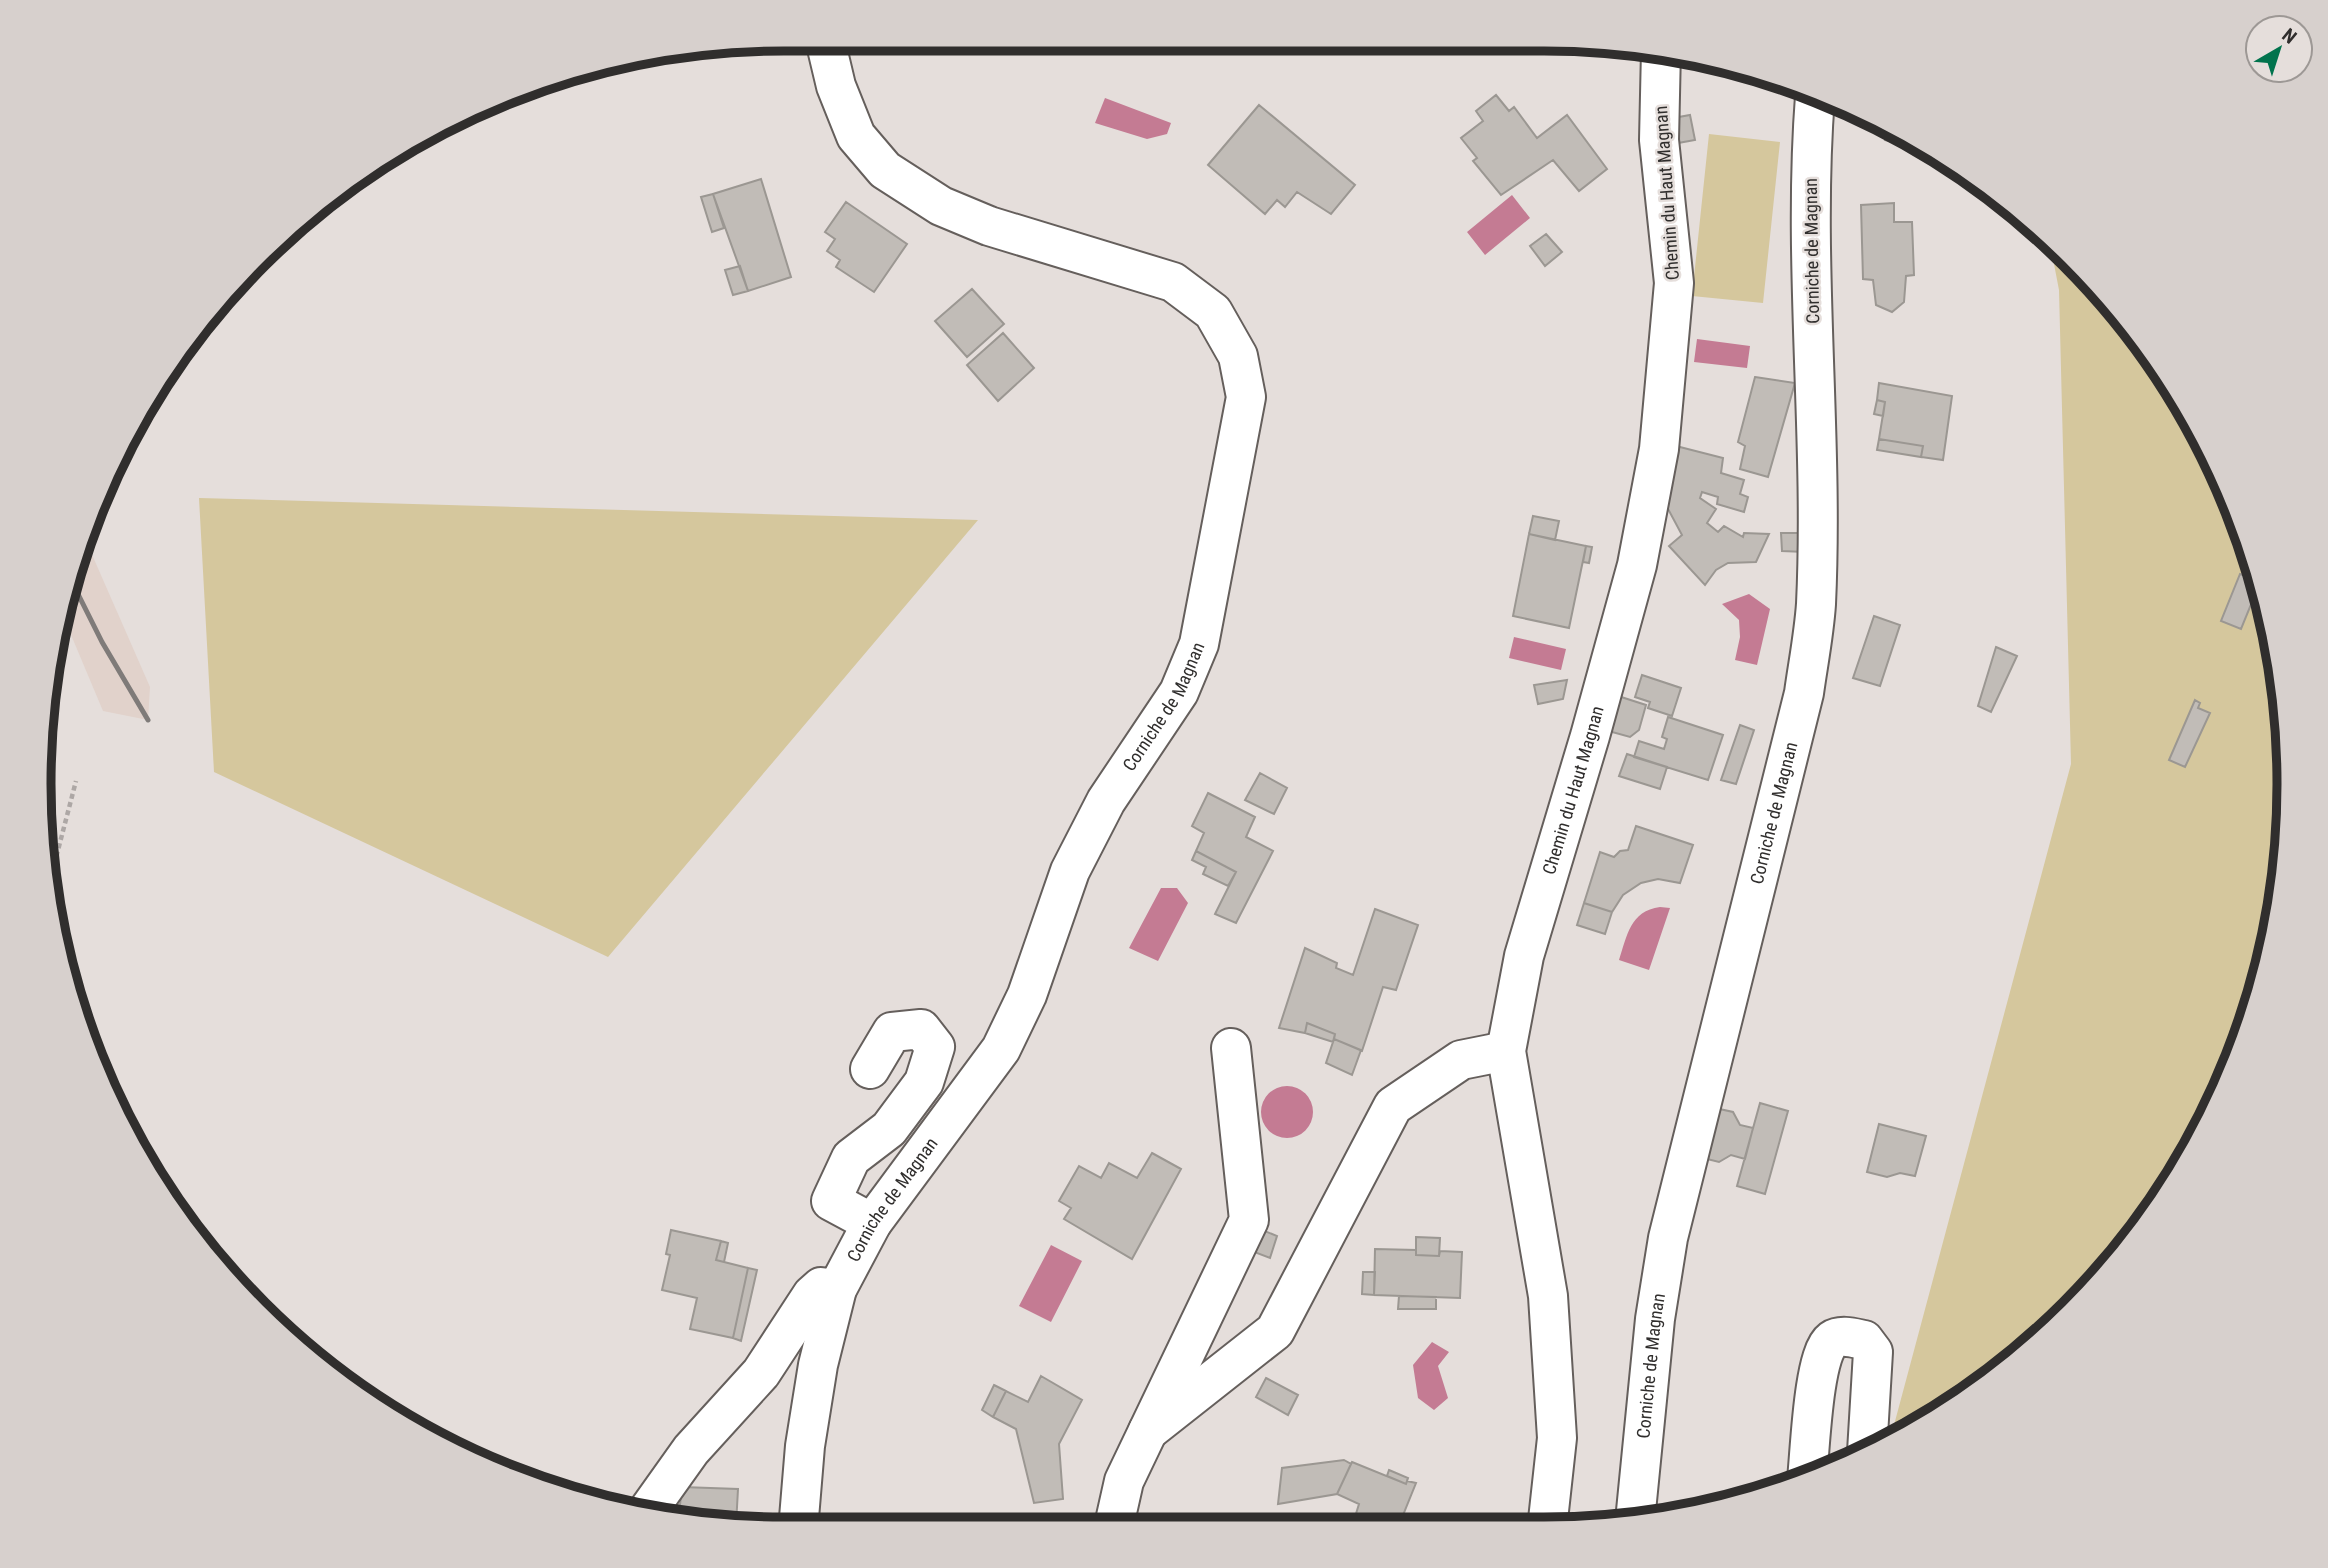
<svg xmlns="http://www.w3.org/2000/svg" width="2328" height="1568" viewBox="0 0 2328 1568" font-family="'Roboto Condensed',sans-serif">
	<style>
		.built { fill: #e1d2cb }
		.green { fill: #d5c79d }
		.water { fill: #c47b93 }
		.building { fill: #c1bcb7; stroke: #9b9792; stroke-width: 2 }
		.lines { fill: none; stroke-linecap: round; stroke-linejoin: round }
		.minor-casing { stroke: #655f5c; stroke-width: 42 }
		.path { stroke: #ada7a5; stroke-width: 4.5; stroke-dasharray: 5 3.5; stroke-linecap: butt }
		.minor { stroke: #fff; stroke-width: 38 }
		.rail { stroke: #7f7b79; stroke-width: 5 }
		.labels { text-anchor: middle; stroke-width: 5; stroke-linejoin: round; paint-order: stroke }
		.street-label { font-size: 18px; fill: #302e2d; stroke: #e5dedb }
		.rim { fill: none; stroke: #302e2d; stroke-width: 9 }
	</style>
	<rect width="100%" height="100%" fill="#e5dedb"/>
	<path class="built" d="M83 534 150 687 148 720 103 711 61 611Z"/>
	<path class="green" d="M1709 134 1780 142 1763 303 1692 296Z
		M2049 238 2071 257 2164 369 2233 498 2275 638 2289 784 2275 929 2233 1069 2164 1198 2071 1311 1959 1404 1890 1440 2071 764 2059 290Z
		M199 498 978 520 608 957 214 772Z"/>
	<path class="water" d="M1105 98 1171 123 1167 134 1147 139 1095 123Z
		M1512 195 1530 218 1485 255 1467 232Z
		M1697 339 1750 346 1747 368 1694 362Z
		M1749 594 1770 609 1757 665 1735 660 1740 637 1739 620 1722 604Z
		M1514 637 1566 649 1561 670 1509 658Z
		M1161 888H1177L1188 903 1158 961 1129 948Z
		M1660 907 1670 908 1649 970 1619 960C1627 936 1630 911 1660 907Z
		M1261 1112a26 26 0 1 1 52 0a26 26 0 1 1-52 0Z
		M1051 1245 1082 1261 1051 1322 1019 1306Z
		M1432 1342 1449 1352 1438 1366 1448 1398 1434 1410 1418 1398 1413 1365Z"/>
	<path class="building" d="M1156 41V45H1134L1133 42Z
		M1092 42H1116V45H1092Z
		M1496 95 1509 111 1514 107 1537 138 1567 115 1607 169 1579 191 1553 160 1501 195 1473 161 1477 158 1461 138 1483 121 1476 111Z
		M1259 105 1355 185 1331 214 1297 192 1285 207 1277 200 1265 214 1208 165Z
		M1690 115 1695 140 1678 143 1673 118Z
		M1889 125 1907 136 1903 145 1885 140Z
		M1905 136H1907L1931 151 1903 145Z
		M761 179 791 277 748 291 713 194Z
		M713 194 724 228 712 232 701 197Z
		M846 202 907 244 874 292 836 267 840 260 827 251 835 239 825 232Z
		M1894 203V222H1912L1914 275 1906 276 1904 302 1892 312 1876 305 1873 280 1863 279 1861 205Z
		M1546 234 1562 252 1545 266 1530 246Z
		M740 266 748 291 733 295 725 270Z
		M972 289 1004 324 967 357 935 321Z
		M1003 333 1034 368 998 401 967 365Z
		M1755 377 1795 383 1768 477 1740 469 1745 446 1738 442Z
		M1879 383 1952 396 1943 460 1921 457 1923 446 1879 439 1885 402 1877 400Z
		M1877 400 1885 402 1883 416 1874 414Z
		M1879 439 1923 446 1921 457 1877 450Z
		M1676 446 1723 458 1721 473 1744 480 1740 494 1748 497 1744 512 1717 504 1718 497 1702 492 1700 498 1716 509 1707 523 1718 532 1724 526 1743 537 1744 533 1769 534 1756 562 1728 563 1716 570 1705 585 1669 546 1682 535 1667 507Z
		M1533 516 1559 521 1555 540 1529 534Z
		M1781 533H1806L1805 552 1782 551Z
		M1529 534 1586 546 1569 628 1513 616Z
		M1586 546 1592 547 1589 563 1583 562Z
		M2240 574 2258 581 2259 585 2241 629 2221 621Z
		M1874 616 1900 625 1880 686 1853 678Z
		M1996 647 2017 656 1991 712 1978 706Z
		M1642 675 1681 688 1672 716 1648 708 1650 702 1635 697Z
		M1567 680 1563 699 1538 704 1534 685Z
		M1615 695 1646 705 1639 730 1630 737 1605 730Z
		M2195 700 2200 703 2198 708 2210 713 2185 767 2169 760Z
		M1668 717 1723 735 1708 780 1634 757 1639 741 1664 749 1667 739 1662 737Z
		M1740 725 1754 730 1736 784 1721 780Z
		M1627 754 1667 767 1660 789 1619 776Z
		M1260 773 1287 788 1274 814 1245 800Z
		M1208 793 1255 817 1246 837 1273 851 1236 923 1215 914 1236 872 1196 851 1204 833 1192 826Z
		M2289 793 2286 815 2278 811Z
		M1636 826 1693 845 1680 883 1658 879 1641 883 1623 895 1612 912 1584 903 1600 852 1614 857 1620 851 1628 850Z
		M1196 851 1236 872 1228 886 1203 874 1206 867 1192 860Z
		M1584 903 1612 912 1605 934 1577 925Z
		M1375 909 1418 925 1396 990 1383 987 1362 1051 1334 1039 1335 1034 1307 1023 1305 1033 1279 1028 1305 948 1337 963 1336 968 1353 975Z
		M1307 1023 1335 1034 1333 1042 1305 1033Z
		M1334 1039 1361 1050 1352 1075 1326 1063Z
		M1760 1103 1788 1111 1765 1194 1737 1186Z
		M1715 1108 1733 1112 1740 1125 1753 1128 1745 1159 1731 1155 1719 1162 1703 1158Z
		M1879 1124 1926 1136 1915 1176 1900 1173 1887 1177 1867 1172Z
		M1152 1153 1181 1169 1132 1259 1064 1219 1071 1208 1059 1201 1079 1166 1101 1178 1109 1163 1137 1178Z
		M1257 1228 1277 1236 1270 1258 1249 1250Z
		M671 1230 721 1241 716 1260 748 1268 733 1338 690 1329 697 1298 662 1290 670 1255 666 1254Z
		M1416 1237 1440 1238 1439 1256 1416 1255Z
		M721 1241 728 1243 724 1262 716 1260Z
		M1375 1249 1416 1250V1255L1439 1256 1440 1251 1462 1252 1460 1298 1374 1295Z
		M748 1268 757 1270 741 1341 733 1338Z
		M1363 1272H1375L1374 1295 1362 1294Z
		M1399 1296 1436 1297V1309H1398Z
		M1041 1376 1082 1400 1059 1444 1063 1499 1034 1503 1016 1429 993 1417 1006 1391 1028 1402Z
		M1266 1378 1298 1395 1288 1415 1256 1397Z
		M994 1385 1006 1391 993 1417 982 1410Z
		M1344 1460 1351 1464 1337 1494 1278 1504 1282 1468Z
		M1352 1462 1406 1484 1407 1481 1416 1483 1397 1530H1374L1373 1525 1355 1517 1359 1504 1337 1494Z
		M1389 1470 1408 1478 1406 1484 1387 1476Z
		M682 1487 738 1489 736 1525 672 1518V1504L680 1505Z"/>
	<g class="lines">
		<defs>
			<g id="minor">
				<path d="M870 1069 892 1032 921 1029 935 1047 924 1082 889 1129 851 1158 831 1201 872 1223"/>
				<path d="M1148 1431 1275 1331 1393 1106 1461 1060 1506 1051"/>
				<path d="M1807 1479C1810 1453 1813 1354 1832 1340 1841 1334 1854 1338 1864 1340L1873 1352 1867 1452"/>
				<path d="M644 1516 691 1450 761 1373 812 1295 821 1287 837 1289"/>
				<path id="s1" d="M1635 1521 1655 1319 1668 1238 1804 693C1808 664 1814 634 1816 604 1824 435 1802 265 1815 96"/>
				<path id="s2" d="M1547 1529 1557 1438 1548 1296 1506 1051 1524 956 1590 736 1637 565 1659 449 1674 283 1659 140 1661 50"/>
				<path id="s3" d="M798 1530 805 1446 818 1365 837 1289 872 1223 1001 1049 1027 995 1070 871 1106 801 1179 692 1199 644 1246 397 1238 356 1213 312 1173 282 989 226 941 206 885 170 856 136 836 86 826 44"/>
				<path d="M1113 1530 1124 1481 1249 1220 1231 1048"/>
			</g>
		</defs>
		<use href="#minor" class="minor-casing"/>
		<path class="path" d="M50 881 76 781"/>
		<use href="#minor" class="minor"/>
		<path class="rail" d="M69 576 102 642 148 720"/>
	</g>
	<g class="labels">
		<g class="street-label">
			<text transform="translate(1667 193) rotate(-94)" y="6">Chemin du Haut Magnan</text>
			<text transform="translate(1812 251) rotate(-91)" y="6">Corniche de Magnan</text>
			<text dy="6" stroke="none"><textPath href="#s3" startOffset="917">Corniche de Magnan</textPath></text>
			<text dy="6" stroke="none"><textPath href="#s2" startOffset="752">Chemin du Haut Magnan</textPath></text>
			<text dy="6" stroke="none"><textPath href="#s1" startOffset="723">Corniche de Magnan</textPath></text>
			<text dy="6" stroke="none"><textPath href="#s3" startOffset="350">Corniche de Magnan</textPath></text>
			<text dy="6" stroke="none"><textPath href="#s1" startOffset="156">Corniche de Magnan</textPath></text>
		</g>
	</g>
	<path d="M0 0H2328V1568H0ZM784 51H1544A733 733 0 0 1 2277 784V784A733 733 0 0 1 1544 1517H784A733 733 0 0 1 51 784V784A733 733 0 0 1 784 51Z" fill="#d7d0cd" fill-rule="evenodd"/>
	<path class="rim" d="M784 51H1544A733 733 0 0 1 2277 784V784A733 733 0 0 1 1544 1517H784A733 733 0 0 1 51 784V784A733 733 0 0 1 784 51Z"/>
	<g transform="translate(2279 49) rotate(39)"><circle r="33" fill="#e5dedb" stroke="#9d9895" stroke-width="2"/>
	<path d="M0-5L12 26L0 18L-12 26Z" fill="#01734d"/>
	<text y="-10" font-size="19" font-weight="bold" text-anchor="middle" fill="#302e2d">N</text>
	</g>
</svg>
